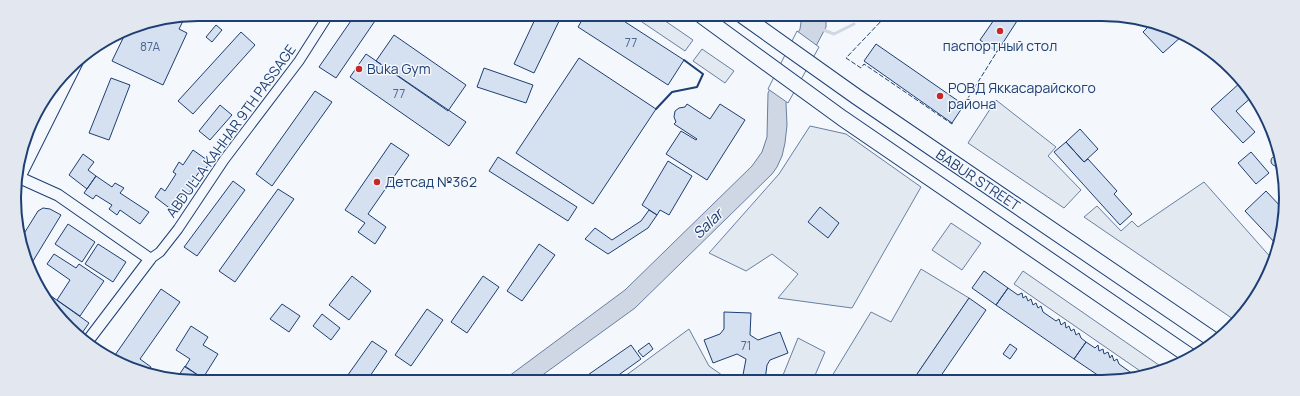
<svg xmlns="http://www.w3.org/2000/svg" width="1300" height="396" viewBox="0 0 1300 396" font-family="Manrope,sans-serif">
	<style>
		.green { fill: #e3e9f0; stroke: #687fa3 }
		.water { fill: #cfd7e4; stroke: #687fa3 }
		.pier { fill: #f4f7fb; stroke: #687fa3 }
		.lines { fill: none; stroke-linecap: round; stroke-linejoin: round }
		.stream { stroke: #cfd7e4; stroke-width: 3 }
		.building { fill: #d5e0f0; stroke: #1d3f73 }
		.minor-casing { stroke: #1d3f73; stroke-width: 11 }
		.tertiary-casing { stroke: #1d3f73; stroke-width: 13 }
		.primary-casing { stroke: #1d3f73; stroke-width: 17 }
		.trunk-casing { stroke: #1d3f73; stroke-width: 17 }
		.minor { stroke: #f4f7fb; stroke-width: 9 }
		.tertiary { stroke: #f4f7fb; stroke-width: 11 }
		.primary { stroke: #f4f7fb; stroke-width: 15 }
		.trunk { stroke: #f4f7fb; stroke-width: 15 }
		.fence { stroke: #1d3f73; stroke-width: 1; stroke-dasharray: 5 2; stroke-linecap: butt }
		.wall { stroke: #1d3f73; stroke-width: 2 }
		.poi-dot { fill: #c62828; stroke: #f4f7fb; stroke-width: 1.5 }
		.labels { text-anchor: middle; stroke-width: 3; stroke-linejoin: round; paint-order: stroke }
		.number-label { font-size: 12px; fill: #4b6792 }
		.poi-label { font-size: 14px; fill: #1d3f73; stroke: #f4f7fb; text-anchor: start }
		.street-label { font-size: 14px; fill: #1d3f73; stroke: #f4f7fb }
		.water-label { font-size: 15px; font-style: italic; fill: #1d3f73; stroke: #f4f7fb }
		.rim { fill: none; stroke: #1d3f73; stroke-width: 2 }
	</style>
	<rect width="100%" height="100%" fill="#f4f7fb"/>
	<path class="green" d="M646 16H658L693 40 685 51 642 22Z
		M702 49 734 71 725 83 693 61Z
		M996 100 1056 147 1048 156 1081 190 1064 208 968 143Z
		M810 126 846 134 921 187 852 308 778 298 798 274 772 254 746 271 709 253 779 174Z
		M1204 182 1273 260 1261 290 1236 321 1084 217 1097 206 1121 231 1132 221 1138 227Z
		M951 223 981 243 962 270 932 250Z
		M921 269 969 298 913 380H840L832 376 871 312 891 322Z
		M1023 271 1166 370 1146 375 1014 284Z
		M689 329 709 366 729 380 621 379Z
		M798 338 825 352 813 380H781Z"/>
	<path class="water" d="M802 16H826V27L786 103 787 125 785 143 782 156 777 167 772 174 635 308 537 379H505L625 290 752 166 762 152 767 137 768 93 800 29Z"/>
	<path class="pier" d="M797 31 819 47 788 103 768 89Z"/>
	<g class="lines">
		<path class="stream" d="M821 29 834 34 854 24"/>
	</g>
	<path class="building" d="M355 15H379L336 78 319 67Z
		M537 15H562L534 73 514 64Z
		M585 15 616 16 684 60 668 85 578 27Z
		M185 17 179 29 187 33 163 85 112 61 128 28Z
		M996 17H1012L1017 21 997 52 980 40Z
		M1152 23 1182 36 1163 53 1143 32Z
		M216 25 222 30 212 42 206 37Z
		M241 32 255 45 193 114 178 101Z
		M394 35 466 85 448 111 376 61Z
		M876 44 964 105 952 123 864 61Z
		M366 54 466 122 449 146 350 77Z
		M579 58 656 109 593 204 516 153Z
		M484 68 533 85 526 103 477 87Z
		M111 78 130 85 109 140 89 133Z
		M1241 82 1254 95 1236 111 1255 132 1243 143 1211 109Z
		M315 91 332 102 272 186 256 174Z
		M687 104 710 119 720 104 745 120 707 180 666 154 681 131 696 140 697 139 674 124 676 122 674 117 675 111 679 108 685 107Z
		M220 105 232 115 210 140 199 131Z
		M1080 129 1098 149 1084 162 1066 142Z
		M1066 142 1084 162 1088 159 1117 191 1114 194 1132 214 1120 225 1054 152Z
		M391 143 409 155 368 214 386 227 375 244 358 232 365 223 345 210Z
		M193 150 210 162 205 170 202 168 190 185 193 187 188 195 184 193 172 210 155 197 161 188 165 191 176 174 173 172 179 162 183 165Z
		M1251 152 1269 173 1256 184 1238 163Z
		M83 154 94 162 88 170 96 176 87 189 69 175Z
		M1271 161a5 5 0 1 1 10 0a5 5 0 1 1-10 0Z
		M498 157 577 207 568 221 489 171Z
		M668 161 692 176 669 215 660 210 657 215 642 205Z
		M96 176 112 187 115 183 124 188 120 193 149 212 140 224 120 210 117 215 109 209 112 205 96 195 93 199 84 193Z
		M233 181 245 190 197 256 184 247Z
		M278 189 294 199 235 282 219 271Z
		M1266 191 1282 208V234L1278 246 1245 211Z
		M820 207 839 223 828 238 808 222Z
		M43 208 50 209 61 215 30 266 20 246V240L38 211Z
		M649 210 657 215 648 228 608 254 585 239 595 228 612 240 641 221Z
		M68 224 95 242 82 262 55 244Z
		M98 244 126 262 113 282 85 264Z
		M539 244 555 255 522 301 507 291Z
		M54 254 76 268 79 264 104 281 80 316 57 300 70 280 47 264Z
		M984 271 1008 288 996 305 972 288Z
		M352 276 371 291 349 320 329 305Z
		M483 276 499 287 467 333 451 322Z
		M1008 288 1018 295 1022 293 1023 298 1026 296 1028 301 1031 299 1033 305 1036 303 1038 308 1041 306 1043 312 1056 321 1059 319 1061 325 1065 322 1066 328 1069 326 1071 331 1074 329 1076 335 1079 333 1081 338 1086 342 1074 359 996 305Z
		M161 289 180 302 140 359 151 367 148 373 113 358Z
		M44 291 89 323 80 336 52 310Z
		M969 298 986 310 938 380H913Z
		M282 304 300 316 289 332 270 319Z
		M427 309 443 320 411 366 395 355Z
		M724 312 751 313 750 335 758 340 780 332 788 353 770 360 767 365 765 380H742L746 359 737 354 713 363 704 340 720 334 724 329Z
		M322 314 340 328 331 340 313 326Z
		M191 326 208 337 203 345 218 354 203 378 185 367 190 359 176 350Z
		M372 341 387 351 368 379H345Z
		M1086 342 1095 348 1098 345 1099 351 1103 349 1104 354 1108 352 1110 358 1112 355 1114 361 1117 359 1119 364 1137 377 1126 380H1105L1074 359Z
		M649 343 653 349 643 357 638 351Z
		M1010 344 1017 349 1010 359 1003 354Z
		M631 345 641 359 613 379H582Z
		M185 366 202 378V379L177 378Z"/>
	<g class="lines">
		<defs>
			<path id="minor" d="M150 259 160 252 178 229 224 160 299 61 329 14"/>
			<path id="tertiary" d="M18 177 58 195 150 259 87 342"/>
			<path id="primary" d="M702 16 842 118 1191 357
				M743 16 857 97 1215 341"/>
			<path id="trunk" d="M16 180 76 60"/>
		</defs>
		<use href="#minor" class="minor-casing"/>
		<use href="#tertiary" class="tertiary-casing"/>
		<use href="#primary" class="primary-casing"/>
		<use href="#trunk" class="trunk-casing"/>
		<use href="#minor" class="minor"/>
		<use href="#tertiary" class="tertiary"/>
		<use href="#primary" class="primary"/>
		<use href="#trunk" class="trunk"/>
		<path class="fence" d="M885 17 846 58 861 68 864 64 952 124 953 122
			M963 106 998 50"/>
		<path class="wall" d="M656 109 672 92 697 87 703 74 684 60
			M19 232 21 228"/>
	</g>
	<g class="poi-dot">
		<circle cx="1000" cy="31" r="4"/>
		<circle cx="359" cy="69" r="4"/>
		<circle cx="940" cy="96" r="4"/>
		<circle cx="377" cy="182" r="4"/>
	</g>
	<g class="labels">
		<g class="number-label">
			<text x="631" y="47">77</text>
			<text x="150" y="51">87A</text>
			<text x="399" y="98">77</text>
			<text x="746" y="350">71</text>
		</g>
		<g class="poi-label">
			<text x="1000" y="51" text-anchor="middle">паспортный стол</text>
			<text x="367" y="74">Buka Gym</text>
			<text x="948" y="93">РОВД Яккасарайского<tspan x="948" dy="16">района</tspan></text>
			<text x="385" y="187">Детсад №362</text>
		</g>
		<g class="street-label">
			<text transform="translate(231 131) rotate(-54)" y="5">ABDULLA KAHHAR 9TH PASSAGE</text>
			<text transform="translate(978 180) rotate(34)" y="5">BABUR STREET</text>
		</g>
		<g class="water-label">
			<text transform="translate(708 224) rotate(-44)" y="5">Salar</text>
		</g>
	</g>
	<path d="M0 0H1300V396H0ZM198 21H1102A177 177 0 0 1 1279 198V198A177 177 0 0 1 1102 375H198A177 177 0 0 1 21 198V198A177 177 0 0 1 198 21Z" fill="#e3e8f0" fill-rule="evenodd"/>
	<path class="rim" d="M198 21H1102A177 177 0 0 1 1279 198V198A177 177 0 0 1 1102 375H198A177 177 0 0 1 21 198V198A177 177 0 0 1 198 21Z"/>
</svg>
